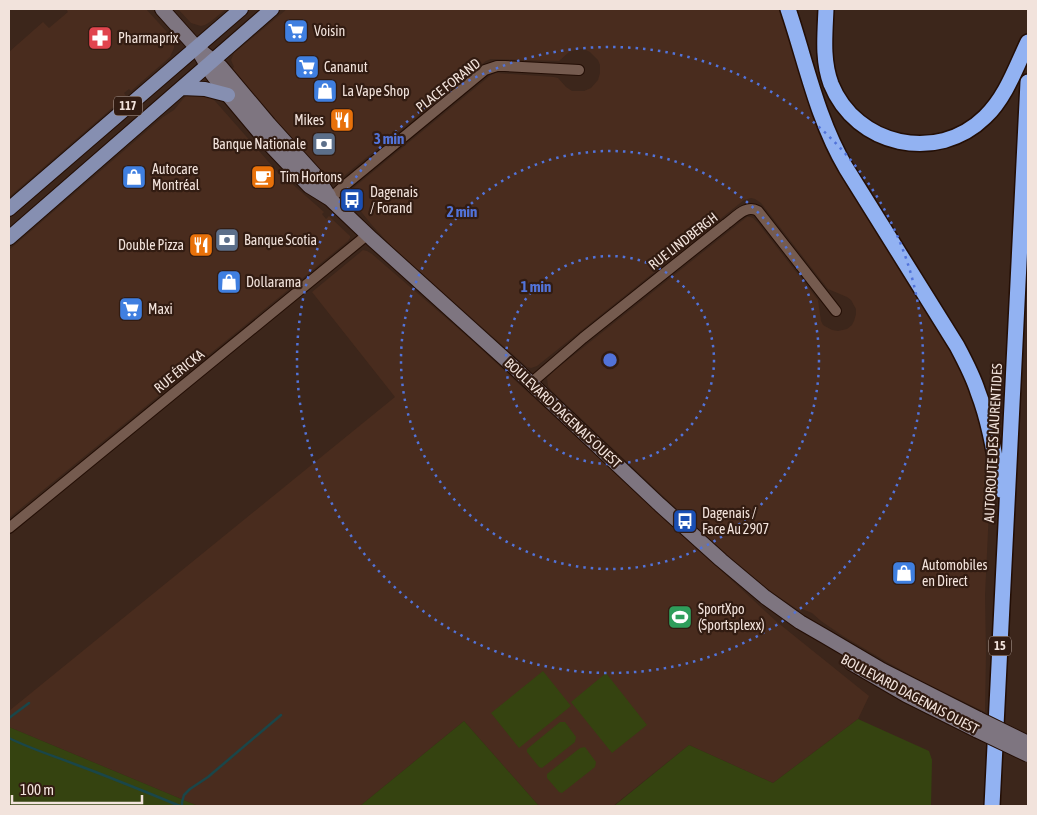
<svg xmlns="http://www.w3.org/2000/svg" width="1037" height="815" viewBox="0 0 1037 815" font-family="'Asap Condensed',sans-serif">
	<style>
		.built { fill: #492c1e }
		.green { fill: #354310 }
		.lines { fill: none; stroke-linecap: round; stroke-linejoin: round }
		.stream { stroke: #1a4649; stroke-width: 2.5 }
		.minor-casing { stroke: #230e05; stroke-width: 12 }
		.secondary-casing { stroke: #230e05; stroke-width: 16 }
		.primary-casing { stroke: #230e05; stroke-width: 16 }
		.motorway-casing { stroke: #230e05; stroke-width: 18 }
		.minor { stroke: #755b4f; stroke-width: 10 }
		.secondary { stroke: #7e7580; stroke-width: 14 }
		.primary { stroke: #868fb1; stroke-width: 14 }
		.motorway { stroke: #92b2f2; stroke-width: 15 }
		.secondary-bridge-casing { stroke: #230e05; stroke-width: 16; stroke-linecap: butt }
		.secondary-bridge { stroke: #7e7580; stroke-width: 14 }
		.ring { fill: none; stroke: #5273d9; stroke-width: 2.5; stroke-dasharray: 2.5 5 }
		.labels { text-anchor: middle; stroke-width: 4.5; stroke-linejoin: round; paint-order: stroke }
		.shield { fill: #321c12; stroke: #b8a79f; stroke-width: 1 }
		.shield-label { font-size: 12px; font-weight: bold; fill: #f2e3dc }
		.poi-label { font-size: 14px; fill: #f2e3dc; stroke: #321c12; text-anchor: start }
		.street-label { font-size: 14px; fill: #f2e3dc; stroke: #321c12 }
		.centre { fill: #5273d9; stroke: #321c12; stroke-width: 2.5 }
		.ring-label { font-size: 15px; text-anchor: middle; font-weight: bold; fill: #5273d9; stroke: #321c12; stroke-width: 4.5; stroke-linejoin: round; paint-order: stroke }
	</style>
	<rect width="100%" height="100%" fill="#3c261b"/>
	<path class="built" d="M66 9H146L167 32 165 34 169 38 171 37 174 43V48L170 57 131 91 129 89 124 93 126 96 9 197V52L43 22 49 28 68 12Z
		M178 9H226L210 22 205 25 201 26 191 23Z
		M287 9H782L798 67 811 109 819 130 944 333 967 379 983 431 988 469 990 489 985 595 986 653 985 712 921 681 887 662 843 636 821 621 812 613 802 609 800 611 779 597 763 586 717 547 551 390 548 386 547 378 555 370 747 217H750L753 218 758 223 818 300 821 321 823 325 832 330 838 331 847 329 852 325 854 321 856 314V309L851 300 847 297 828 289 761 203 755 199 751 198 744 200 537 366 531 368 527 367 394 249 371 224 351 199 349 196 350 192 352 189 491 75 496 73 554 77 558 78 566 87 572 91H584L591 88 598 80 600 73V65L598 60 590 52 584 49H578L569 52 559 61 491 59 486 61 455 85 339 180H335L327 177 279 124 232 69 234 67 231 60 234 53Z
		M197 94 209 97 215 101 281 176 282 175 324 212 322 214 326 219 329 216 332 219 350 236V238L348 241 9 518V250L163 117 174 110 183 99 186 96Z
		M363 250 367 251 372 254 468 337 777 622 869 696 858 719 773 783 689 745 613 806H539L464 721 360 806H198L9 727V711L395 397 312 292Z"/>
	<path class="green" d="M543 671 571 706 519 748 491 713Z
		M606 673 647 725 612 753 571 702Z
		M858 719 929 751 932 760 931 806H614L689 745 773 783Z
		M464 721 539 806H360Z
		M560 722H565L576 737 575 742 542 768 539 767 527 752V749Z
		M9 727 198 806H9Z
		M585 747 596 762 595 767 562 793 559 792 547 778V774L580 748Z"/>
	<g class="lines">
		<path class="stream" d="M9 718 29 703
			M9 738C31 749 54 756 77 765 112 778 146 792 180 806
			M182 806V802L184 795 190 789 208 777 281 715"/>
		<defs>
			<path id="minor" d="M330 199 344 186 485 70 497 66H505L579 70
				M531 383 583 338 726 224C736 217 746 204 758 211L836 311
				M9 528 367 235"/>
			<path id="secondary" d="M162 9 196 47 221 67 269 124 317 177 329 196
				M196 47 212 74 228 95 269 144 309 186 330 199 372 239 517 370 660 505 721 560 765 597 800 622 826 637 882 670 979 719
				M851 663 906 695 978 731"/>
			<path id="primary" d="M182 88 205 89 228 95
				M9 209 241 9
				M9 238 272 9"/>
			<path id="motorway" d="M788 9C806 62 817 119 846 168L957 346C965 361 973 376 978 392 990 423 995 457 1001 490
				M826 9C825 34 822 60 831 84 856 146 937 164 985 117 1006 97 1016 67 1028 42
				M992 806 1028 82"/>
		</defs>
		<use href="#minor" class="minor-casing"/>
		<use href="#secondary" class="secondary-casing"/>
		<use href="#primary" class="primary-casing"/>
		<use href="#motorway" class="motorway-casing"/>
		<use href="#minor" class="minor"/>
		<use href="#secondary" class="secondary"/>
		<use href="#primary" class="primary"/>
		<use href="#motorway" class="motorway"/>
		<defs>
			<path id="secondary-bridge" d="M979 719 1028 743
				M978 731 1028 755"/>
		</defs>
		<use href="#secondary-bridge" class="secondary-bridge-casing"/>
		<use href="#secondary-bridge" class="secondary-bridge"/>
	</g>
	<g class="ring">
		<circle cx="610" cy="360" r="104"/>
		<circle cx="610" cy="360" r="209"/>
		<circle cx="610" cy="360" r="313"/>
	</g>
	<defs>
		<symbol id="supermarket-square" viewBox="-11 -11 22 22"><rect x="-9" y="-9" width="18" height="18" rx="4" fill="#3f7fe0" stroke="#321c12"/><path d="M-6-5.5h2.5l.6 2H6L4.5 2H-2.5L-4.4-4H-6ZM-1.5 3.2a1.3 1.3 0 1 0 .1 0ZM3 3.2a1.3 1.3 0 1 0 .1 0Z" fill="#fff"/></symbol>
		<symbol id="pharmacy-square" viewBox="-11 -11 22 22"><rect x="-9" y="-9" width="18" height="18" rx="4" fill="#e0444e" stroke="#321c12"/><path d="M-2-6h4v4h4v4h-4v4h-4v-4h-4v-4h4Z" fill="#fff"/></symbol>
		<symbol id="shop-square" viewBox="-11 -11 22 22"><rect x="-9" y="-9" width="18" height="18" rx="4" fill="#3f7fe0" stroke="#321c12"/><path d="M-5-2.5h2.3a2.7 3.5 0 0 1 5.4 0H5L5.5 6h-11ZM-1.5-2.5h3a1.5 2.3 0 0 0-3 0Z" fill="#fff"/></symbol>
		<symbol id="restaurant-square" viewBox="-11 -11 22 22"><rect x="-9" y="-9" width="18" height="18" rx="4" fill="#e8710a" stroke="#321c12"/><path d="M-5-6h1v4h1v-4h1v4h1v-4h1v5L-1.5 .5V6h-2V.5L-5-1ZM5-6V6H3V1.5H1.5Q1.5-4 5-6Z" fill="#fff"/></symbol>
		<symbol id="bank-square" viewBox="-11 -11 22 22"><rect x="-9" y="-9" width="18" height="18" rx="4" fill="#5c6f8a" stroke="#321c12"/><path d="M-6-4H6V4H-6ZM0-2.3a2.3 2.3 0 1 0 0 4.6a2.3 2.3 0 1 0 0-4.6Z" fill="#fff"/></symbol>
		<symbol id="cafe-square" viewBox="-11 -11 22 22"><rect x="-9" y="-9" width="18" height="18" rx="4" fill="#e8710a" stroke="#321c12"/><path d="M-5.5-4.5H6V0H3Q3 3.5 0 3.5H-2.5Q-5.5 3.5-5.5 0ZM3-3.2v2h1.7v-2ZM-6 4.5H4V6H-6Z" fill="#fff"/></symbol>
		<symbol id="bus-square" viewBox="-11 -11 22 22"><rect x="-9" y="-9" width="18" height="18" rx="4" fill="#1a4fb4" stroke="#321c12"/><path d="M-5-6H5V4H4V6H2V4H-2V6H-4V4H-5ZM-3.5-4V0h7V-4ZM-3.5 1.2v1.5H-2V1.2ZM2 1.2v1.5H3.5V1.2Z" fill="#fff"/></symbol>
		<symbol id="stadium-square" viewBox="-11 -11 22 22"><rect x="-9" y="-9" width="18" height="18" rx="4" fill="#2e9e5b" stroke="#321c12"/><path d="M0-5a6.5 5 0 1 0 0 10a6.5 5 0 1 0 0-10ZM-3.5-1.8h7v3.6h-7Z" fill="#fff"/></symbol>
	</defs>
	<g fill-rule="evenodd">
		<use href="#supermarket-square" x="282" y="17" width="28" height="28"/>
		<use href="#pharmacy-square" x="86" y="24" width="28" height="28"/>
		<use href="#supermarket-square" x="293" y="53" width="28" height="28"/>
		<use href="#shop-square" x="311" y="77" width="28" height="28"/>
		<use href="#restaurant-square" x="328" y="106" width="28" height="28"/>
		<use href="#bank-square" x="310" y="130" width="28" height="28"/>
		<use href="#shop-square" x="120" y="163" width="28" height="28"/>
		<use href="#cafe-square" x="249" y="163" width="28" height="28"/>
		<use href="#bus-square" x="338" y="186" width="28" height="28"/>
		<use href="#bank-square" x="213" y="226" width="28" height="28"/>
		<use href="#restaurant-square" x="187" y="231" width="28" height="28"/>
		<use href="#shop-square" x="215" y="268" width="28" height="28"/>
		<use href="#supermarket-square" x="117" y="295" width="28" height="28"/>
		<use href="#bus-square" x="671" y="507" width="28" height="28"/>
		<use href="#shop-square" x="890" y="559" width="28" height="28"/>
		<use href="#stadium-square" x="666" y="603" width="28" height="28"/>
	</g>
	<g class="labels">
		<g class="shield">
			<rect x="114" y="96.5" width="28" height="19" rx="4"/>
			<rect x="989" y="636.5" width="22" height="19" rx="4"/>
		</g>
		<g class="shield-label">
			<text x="128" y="110">117</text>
			<text x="1000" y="650">15</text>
		</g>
		<g class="poi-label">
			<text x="314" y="36">Voisin</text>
			<text x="118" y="43">Pharmaprix</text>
			<text x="324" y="72">Cananut</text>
			<text x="342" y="96">La Vape Shop</text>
			<text x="324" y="125" text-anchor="end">Mikes</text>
			<text x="306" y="149" text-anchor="end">Banque Nationale</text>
			<text x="152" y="174">Autocare<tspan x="152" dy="16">Montréal</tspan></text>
			<text x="280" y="182">Tim Hortons</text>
			<text x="370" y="197">Dagenais<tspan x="370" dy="16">/ Forand</tspan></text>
			<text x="244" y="245">Banque Scotia</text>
			<text x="184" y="250" text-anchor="end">Double Pizza</text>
			<text x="246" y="287">Dollarama</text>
			<text x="148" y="314">Maxi</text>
			<text x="702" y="518">Dagenais /<tspan x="702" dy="16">Face Au 2907</tspan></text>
			<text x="922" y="570">Automobiles<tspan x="922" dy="16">en Direct</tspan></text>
			<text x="698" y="614">SportXpo<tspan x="698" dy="16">(Sportsplexx)</tspan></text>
		</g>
		<g class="street-label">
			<text transform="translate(448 85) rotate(-38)" y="5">PLACE FORAND</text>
			<text transform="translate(683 241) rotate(-38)" y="5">RUE LINDBERGH</text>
			<text transform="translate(179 371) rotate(-39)" y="5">RUE ÉRICKA</text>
			<text transform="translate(563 413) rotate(43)" y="5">BOULEVARD DAGENAIS OUEST</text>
			<text transform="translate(993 443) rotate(-87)" y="5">AUTOROUTE DES LAURENTIDES</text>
			<text transform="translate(910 694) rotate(28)" y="5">BOULEVARD DAGENAIS OUEST</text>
		</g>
	</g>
	<circle cx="610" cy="360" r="8" class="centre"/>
	<g class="ring-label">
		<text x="389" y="144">3 min</text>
		<text x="462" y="217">2 min</text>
		<text x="536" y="292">1 min</text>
	</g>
	<rect width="1037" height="815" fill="none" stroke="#f2e3dc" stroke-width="20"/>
	<path d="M12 795v8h130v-8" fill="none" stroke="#f2e3dc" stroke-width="2.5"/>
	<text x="20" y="795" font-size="15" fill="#f2e3dc" stroke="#321c12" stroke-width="4" paint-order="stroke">100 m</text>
</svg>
